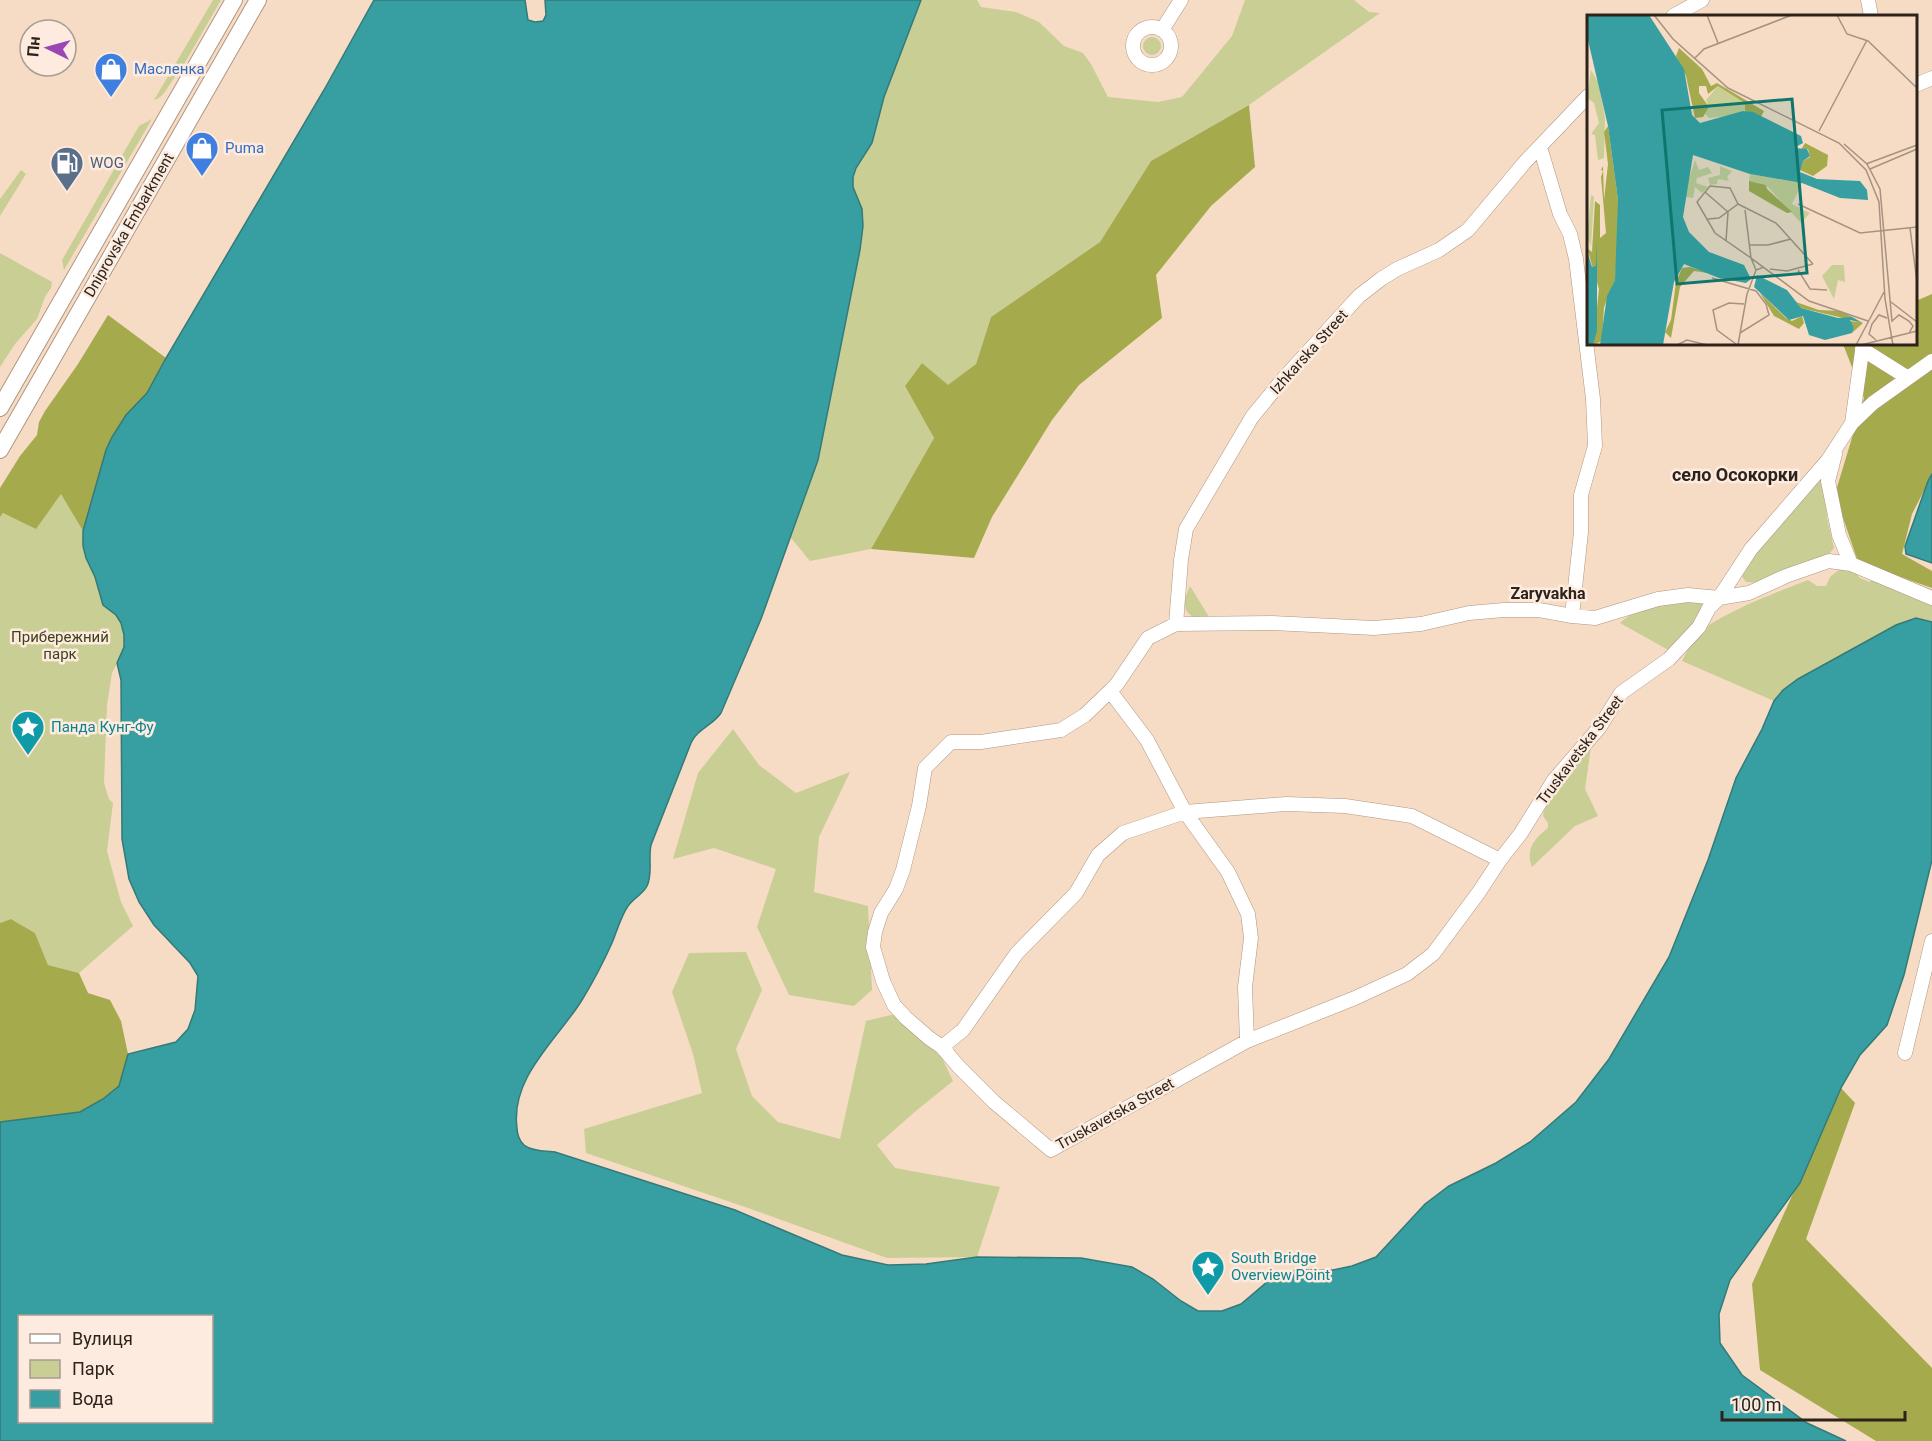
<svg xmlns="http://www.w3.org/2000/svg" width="1932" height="1441" viewBox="0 0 1932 1441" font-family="Roboto,sans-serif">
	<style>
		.green { fill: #c9ce95 }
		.forest { fill: #a5aa4d }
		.water { fill: #379fa1; stroke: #347a78; stroke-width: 1.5; fill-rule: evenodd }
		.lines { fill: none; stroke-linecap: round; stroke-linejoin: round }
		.minor-casing { stroke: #af9681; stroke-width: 15 }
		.major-casing { stroke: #af9681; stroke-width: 18 }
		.minor { stroke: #fff; stroke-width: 14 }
		.major { stroke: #fff; stroke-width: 16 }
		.labels { text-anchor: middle; stroke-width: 5; stroke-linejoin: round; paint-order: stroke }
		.shop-label { font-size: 15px; fill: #366cbe; stroke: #fcebde; text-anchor: start }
		.service-label { font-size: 15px; fill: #4e5e75; stroke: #fcebde; text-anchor: start }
		.street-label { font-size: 15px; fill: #2d231a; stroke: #fcebde }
		.park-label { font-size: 15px; fill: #3f411a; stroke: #fcebde }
		.culture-label { font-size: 15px; fill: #0d838f; stroke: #fcebde; text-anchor: start }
		.neighbourhood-label { font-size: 16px; font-weight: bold; fill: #2d231a; stroke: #fcebde }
		.quarter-label { font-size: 18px; font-weight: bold; fill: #2d231a; stroke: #fcebde }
		.inset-road { fill: none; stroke: #a69281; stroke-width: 1.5 }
		.view { fill: #0f766e; fill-opacity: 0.15; stroke: #0f766e; stroke-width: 3 }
		.inset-edge { fill: none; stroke: #2d231a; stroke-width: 3 }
	</style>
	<rect width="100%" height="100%" fill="#f7dcc5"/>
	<path class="green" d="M213 0H221L179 73C169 81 166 97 154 100Z
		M921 0H977L981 7 1016 12 1039 22 1064 46 1083 53 1091 64 1108 97 1158 102 1182 97 1232 36 1245 0H1354L1369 12 1380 13 1249 105 1151 161 1100 242 991 317 976 364 948 386 922 363 905 386 934 438 871 549 810 561 791 538 818 460 860 250 863 226 862 209 853 187V177L856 168 872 143 884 97Z
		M1143 46a9 9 0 1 1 18 0a9 9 0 1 1-18 0Z
		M152 119 64 270 62 260 139 126Z
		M21 170 26 174 0 216V199Z
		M0 253 52 282 51 288 45 297 37 319 15 344 0 367Z
		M1824 475 1827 518 1834 548 1825 559C1802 560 1784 579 1761 582 1756 583 1751 582 1746 582L1741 575 1751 559Z
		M61 493 83 531V546L86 558 95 577 103 605 116 615 121 623 124 635V647L121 656 112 673 107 705 104 783 109 799 113 803 107 851 121 902 133 926 79 973 48 965 35 933 11 919 0 923V517L3 513 18 520 54 504Z
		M1840 569 1853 570 1860 578 1870 582 1874 577 1932 601V622L1916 618 1896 625 1783 690 1774 701 1682 661C1686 654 1690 644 1696 637 1711 616 1783 590 1808 580L1817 586H1826L1830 577Z
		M1190 586 1211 620C1186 619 1179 610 1190 586Z
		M1686 599 1708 603 1694 625 1670 651 1620 623C1640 605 1661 602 1686 599Z
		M733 729 759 765 796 793 850 772 819 837 814 892 868 906 872 990 854 1006 789 995 757 927 776 869 714 848 673 859 698 773Z
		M1591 747 1585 789 1598 816 1575 826 1532 867C1525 849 1535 838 1548 828V823L1543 816C1547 789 1574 766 1591 747Z
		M746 952 762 990 736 1049 752 1096 778 1122 840 1139 866 1021 895 1014 942 1058 953 1081 917 1110 877 1145 895 1168 1000 1187 977 1257 887 1258 751 1209 586 1153 584 1129 702 1093 693 1054 672 992 689 953Z"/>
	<path class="forest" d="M1249 105 1255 167 1211 206 1156 275 1162 318 1079 385 1052 420 992 517 974 558 871 549 934 438 905 386 922 363 948 385 976 364 991 317 1100 242 1151 161Z
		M1932 294V475L1912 514 1902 554 1932 571V588L1858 562 1835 494 1864 398 1843 344H1916V300H1918Z
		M108 315 166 358 147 393 126 415 112 437 106 450 83 531 61 494 36 529 3 513 0 517V488L20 456 37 435 39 422 45 411 78 364Z
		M11 919 35 933 48 965 79 973 88 993 110 1000 121 1021 128 1054 119 1086 103 1099 80 1112 0 1122V923Z
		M1841 1088 1855 1103 1806 1239 1932 1368V1441H1876L1760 1370 1752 1284Z"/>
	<path class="water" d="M374 0H525L528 20 535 22 543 21 546 15 545 0H921L884 97 872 143 856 168 853 177V187L862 209 863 226 860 250 818 460 761 619 721 713C712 726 697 729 691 743L651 845C648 858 653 874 647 886 643 894 634 898 628 906 621 916 617 931 612 943 603 963 593 982 582 1000 558 1039 510 1077 517 1128 517 1133 519 1141 524 1145 531 1151 545 1151 555 1152L735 1210 842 1255 888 1265 926 1264 977 1257 1081 1258 1132 1267 1153 1279 1181 1301 1198 1311H1222L1241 1304 1273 1277 1296 1270H1333L1352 1266 1376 1257 1425 1204 1449 1186 1496 1163 1530 1142 1576 1102 1609 1059 1669 957 1708 860 1736 778 1762 729 1774 701 1783 690 1798 679 1896 625 1916 618 1932 622V860L1904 975 1887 1025 1860 1055 1841 1088 1800 1183 1730 1280 1719 1314 1720 1343 1742 1375 1807 1423 1846 1441H0V1122L80 1112 103 1099 119 1086 128 1054 176 1042 188 1029 195 1010 198 976 190 963 154 925 139 902 129 879 122 839 121 680 117 663 124 647V635L121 623 116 615 103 605 95 577 86 558 83 546V531L106 450 112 437 126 415 147 393 166 358 324 90ZM20 1316H212V1422H20Z
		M1932 474V563L1906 554 1905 546 1928 481Z"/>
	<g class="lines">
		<defs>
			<path id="minor" d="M1868 0 1871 16
				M1673 16 1702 0
				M1133 46a19 19 0 1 1 38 0a19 19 0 1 1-38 0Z
				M1162 30 1181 0
				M1916 85 1932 78
				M1540 147 1560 214 1570 234 1576 259 1593 399 1595 446 1581 495V532L1572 616
				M1862 349 1908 378
				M1852 423 1863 344
				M1835 454 1828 481 1839 535 1851 564 1932 598
				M1176 624 1272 623 1374 628 1421 624 1469 613 1504 610H1539L1572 616 1595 618 1658 599 1688 595 1719 598 1751 549 1828 460 1852 423 1873 403 1932 361
				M1110 691 1117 684 1148 638 1176 624 1181 560 1186 529 1252 417 1284 378 1359 296 1381 279 1397 269 1439 250 1468 230 1525 162 1588 96
				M1247 1041 1245 987 1251 938 1248 914 1228 872 1185 812 1147 740 1110 691 1085 715 1061 730 981 742H951L925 768 919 806 903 870 896 889 881 913 875 932 873 947 883 981 894 1005 906 1018 929 1038 942 1047 958 1066 994 1102 1051 1150 1247 1041 1355 998 1407 974 1433 954 1479 892 1500 860 1521 833 1554 780 1599 728 1621 693 1669 659 1699 627 1709 608 1719 598 1749 593 1786 576 1829 561 1851 564
				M942 1047 963 1030 1017 953 1076 893 1098 855 1123 833 1185 812 1286 804 1345 806 1412 816 1500 860
				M1905 1053 1932 941"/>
			<path id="major" d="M0 408 234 0
				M0 450 258 0"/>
		</defs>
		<use href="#minor" class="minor-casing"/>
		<use href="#major" class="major-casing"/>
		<use href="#minor" class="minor"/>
		<use href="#major" class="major"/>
	</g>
	<defs>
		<symbol id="shop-pin" viewBox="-11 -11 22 30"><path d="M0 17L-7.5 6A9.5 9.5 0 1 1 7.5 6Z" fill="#3f7fe0" stroke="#fcebde"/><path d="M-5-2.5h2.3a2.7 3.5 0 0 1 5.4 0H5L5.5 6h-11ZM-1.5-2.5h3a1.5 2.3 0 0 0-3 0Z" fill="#fff"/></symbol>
		<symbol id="fuel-pin" viewBox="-11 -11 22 30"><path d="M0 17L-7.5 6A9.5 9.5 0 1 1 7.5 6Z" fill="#5c6f8a" stroke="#fcebde"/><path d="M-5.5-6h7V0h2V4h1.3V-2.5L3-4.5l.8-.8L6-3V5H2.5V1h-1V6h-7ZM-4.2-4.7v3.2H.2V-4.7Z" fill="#fff"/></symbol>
		<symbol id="sight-pin" viewBox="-11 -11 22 30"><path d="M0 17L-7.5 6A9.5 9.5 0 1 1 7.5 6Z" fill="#0f9aa8" stroke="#fcebde"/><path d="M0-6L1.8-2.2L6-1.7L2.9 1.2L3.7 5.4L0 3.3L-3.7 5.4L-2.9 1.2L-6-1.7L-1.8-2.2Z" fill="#fff"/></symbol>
	</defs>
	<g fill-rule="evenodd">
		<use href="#shop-pin" x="92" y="50" width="38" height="52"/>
		<use href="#shop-pin" x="183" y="129" width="38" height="52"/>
		<use href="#fuel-pin" x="48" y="144" width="38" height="52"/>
		<use href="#sight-pin" x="9" y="708" width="38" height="52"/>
		<use href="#sight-pin" x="1189" y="1248" width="38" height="52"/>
	</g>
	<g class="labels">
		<g class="shop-label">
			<text x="134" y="74">Масленка</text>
			<text x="225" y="153">Puma</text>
		</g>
		<g class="service-label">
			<text x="90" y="168">WOG</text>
		</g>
		<g class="street-label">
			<text transform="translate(129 225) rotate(-60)" y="5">Dniprovska Embarkment</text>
			<text transform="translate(1309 352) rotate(-48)" y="5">Izhkarska Street</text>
			<text transform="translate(1580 750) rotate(-53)" y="5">Truskavetska Street</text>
			<text transform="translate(1115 1114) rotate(-29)" y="5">Truskavetska Street</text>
		</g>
		<g class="park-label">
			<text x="60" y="642">Прибережний<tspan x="60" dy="17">парк</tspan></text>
		</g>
		<g class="culture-label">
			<text x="51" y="732">Панда Кунг-Фу</text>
			<text x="1231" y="1263">South Bridge<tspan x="1231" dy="17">Overview Point</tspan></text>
		</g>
		<g class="neighbourhood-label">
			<text x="1548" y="599">Zaryvakha</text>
		</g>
		<g class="quarter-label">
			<text x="1735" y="481">село Осокорки</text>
		</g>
	</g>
	<g transform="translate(1587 15)">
		<rect width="330" height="330" fill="#f7dcc5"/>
		<path d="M4 55 12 69 18 103 17 143 11 145 8 120 4 119 12 108 7 88 0 83ZM131 71 159 88 161 93 149 100 122 103 118 99 122 92 119 85ZM108 145 112 155 121 152 125 158 110 163 109 168 121 172 115 178 108 172 106 183 99 182V174ZM133 151 145 156 140 162 142 166 131 164 130 169 123 170 121 163 133 160ZM163 159 215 168 205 189 223 198 214 208 179 170 162 166ZM4 180 7 182 4 231 0 222ZM245 250H257L258 267 251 265 247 284 235 261Z" fill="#c9ce95"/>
		<path d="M92 33 115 54 124 71 130 68 177 96 174 102 158 96V88L131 71 121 79 119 71H112V78L122 92 116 102 108 103 99 61 89 41ZM21 111 31 185V235L28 265 17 292 15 326 6 330 12 274 0 233 5 237 8 186 13 190V223L19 218 14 162 16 156 14 155 16 151 17 185 21 149 17 117ZM218 128 241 140 240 151 226 161 213 155 216 146 223 142 221 134 214 135ZM162 166 179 170 180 174 205 197 200 198 162 176ZM103 252 121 258 107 256 93 272 84 323 78 317 84 305 89 267 95 253ZM173 278 199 303 205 306 215 301 217 308 212 314 187 301ZM209 287 232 295 254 296 276 308 265 318 267 313 262 306 273 307 214 293Z" fill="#a5aa4d"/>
		<path d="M0 0H62L97 54 105 100 113 108 156 96 166 97 214 121 216 128 207 133 220 134 223 141 216 146 213 157 230 164 273 166 280 175 281 185 253 183 215 168 163 159 106 140 96 202 102 217 122 237 157 250 164 264 159 268 132 263 97 249 87 267 76 330H13L20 281 28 265 31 185 21 111 0 21ZM10 226V316L6 330H0V236L5 252 9 251ZM170 260 200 275 214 293 251 303 265 302 273 307 263 305 267 313 265 318 238 325 222 320 216 301 202 305 167 272Z" fill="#379fa1"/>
		<path class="inset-road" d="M67 0 86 24 141 73 252 128 279 155 292 187 298 284 306 330M120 0 131 28M250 0 260 19 281 26 330 73M107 44 117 34 205 0M232 116 280 25M257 129 280 149 293 174 305 307M279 149 330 130M283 154 330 134M118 177 141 197 139 226M151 189 189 208 226 249M211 189 273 218 330 212M158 195 164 243 222 286 281 306M121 204 132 203 151 189 143 173 123 171 110 187 128 218 164 243 169 255M323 213 330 267M162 230H181L204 224M183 254 200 256 226 249M211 255 223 274 240 275M125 263 169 276 179 289 182 300 153 318M304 287 330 307M305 306 312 300 322 306 326 311 322 318M289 325 282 319 285 309 292 300 300 303M149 329 130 315 126 295 142 288 157 289M90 330 100 325 120 330M151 330 160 279 169 255 177 252M269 330 297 277M274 330 330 316"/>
		<path class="view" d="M205 84 220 258 90 269 75 95Z"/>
		<rect width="330" height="330" class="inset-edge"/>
	</g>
	<rect x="18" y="1315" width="195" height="108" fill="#fcebde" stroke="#a99b90" stroke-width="1.5"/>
	<rect x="30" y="1334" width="30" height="9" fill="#ffffff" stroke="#a99b90" stroke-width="1.5"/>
	<text x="72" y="1345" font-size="18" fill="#2d231a">Вулиця</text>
	<rect x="30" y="1360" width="30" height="18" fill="#c9ce95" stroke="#a99b90" stroke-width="1.5"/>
	<text x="72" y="1375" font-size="18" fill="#2d231a">Парк</text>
	<rect x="30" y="1390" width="30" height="18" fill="#379fa1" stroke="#a99b90" stroke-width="1.5"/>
	<text x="72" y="1405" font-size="18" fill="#2d231a">Вода</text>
	<g transform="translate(48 48) rotate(275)"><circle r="28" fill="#fcebde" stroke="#a99b90" stroke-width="1.5"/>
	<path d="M0-4.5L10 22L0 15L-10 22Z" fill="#9a46b5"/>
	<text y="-9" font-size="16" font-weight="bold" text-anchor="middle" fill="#2d231a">Пн</text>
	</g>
	<path d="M1722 1411v9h183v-9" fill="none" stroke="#2d231a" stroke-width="3"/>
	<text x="1731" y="1411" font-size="18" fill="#2d231a" stroke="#fcebde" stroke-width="4.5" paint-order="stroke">100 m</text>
</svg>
